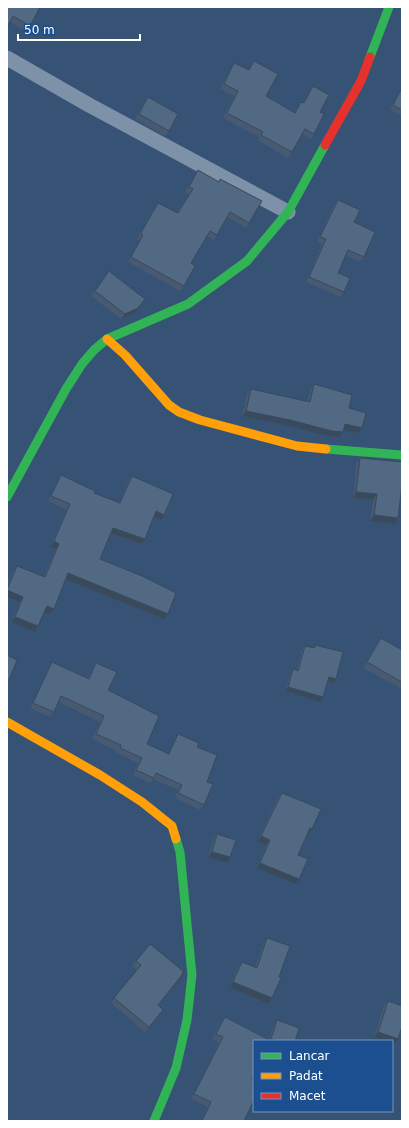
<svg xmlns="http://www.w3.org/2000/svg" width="409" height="1128" viewBox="0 0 409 1128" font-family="'DejaVu Sans',sans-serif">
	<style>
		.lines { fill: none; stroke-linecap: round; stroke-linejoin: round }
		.street { stroke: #7d92a8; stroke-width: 15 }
		.fast { stroke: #30b455; stroke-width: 9 }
		.slow { stroke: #ff9f0a; stroke-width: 9 }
		.jam { stroke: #e5322d; stroke-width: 9 }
		.wall { fill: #475a72 }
		.shaded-wall { fill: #394a5c }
		.building { fill: #526984; stroke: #394a5c }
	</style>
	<rect width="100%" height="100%" fill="#365274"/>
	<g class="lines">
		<path class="street" d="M7 58 89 105 288 212"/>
		<path class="fast" d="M370 57 389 7
			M326 449 402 455
			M7 497 66 389 82 364 94 350 107 339 188 304 247 261 288 212 325 145
			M154 1121 176 1068 187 1020 192 975 180 852 176 839"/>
		<path class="slow" d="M107 339 125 355 169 405 179 412 200 420 297 446 326 449
			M7 722 100 775 142 802 172 826 176 839"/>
		<path class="jam" d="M325 145 361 81 370 57"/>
	</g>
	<path class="wall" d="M7 7 30 26 26 31 10 22Z
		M254 61 266 96 294 112 301 102 303 103 310 91 313 86 320 112 314 134 311 139 302 134 288 158 257 140 259 137 223 118 234 96 220 89 231 68 234 63 248 70Z
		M402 85V116L390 110Z
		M148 97 169 131 165 136 135 119 144 102Z
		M198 170 249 223 246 228 227 217 217 235 214 240 207 236 191 263 184 286 180 291 128 262 140 240 137 239 154 208 158 203 177 213 189 194 185 192Z
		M338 200 354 222 364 257 360 262 346 255 338 273 344 292 340 297 306 282 322 244 317 242 334 205Z
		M109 271 135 313 121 319 91 296Z
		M314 384 349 408 362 428 358 433 343 429 339 437 328 436 286 425 242 416 247 394 251 389 307 402 311 389Z
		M360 458 398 518 395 524 370 521 373 500 353 498 356 464Z
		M61 475 94 493 119 503 128 482 132 476 164 515 161 520 154 517 145 539 141 544 111 534 100 559 168 614 164 619 66 579 50 614 44 612 38 626 35 632 11 622 20 602 7 597V586L13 571 17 566 43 577 56 549 50 547 66 510 48 501 58 480Z
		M381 638 402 650V684L400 688 363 668 377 643Z
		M315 645 333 683 328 682 320 702 285 691 290 674 293 669 297 670 302 650 305 646 313 648Z
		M52 662 88 678 93 668 96 663 108 690 147 744 168 754 175 739 178 734 197 747 207 782 204 805 200 810 175 798 178 790 153 779 150 783 133 775 138 763 116 753 117 751 92 739 100 722 59 702 54 712 50 717 30 708 49 667Z
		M282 793 312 829 308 834H307L298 855 295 884 257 868 266 845 257 841 278 798Z
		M217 834 230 857 227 863 208 857 213 839Z
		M267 938 279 977 268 1004 230 987 238 967 242 962 255 967 264 943Z
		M136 961 179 980 158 1005 163 1010 145 1032 111 1003 137 970 132 966Z
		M388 1001 398 1039 395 1044 392 1041H386L374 1037 384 1006Z
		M225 1017 269 1039 274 1025 277 1020 295 1041H254L252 1080 244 1121H201L208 1107 191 1099 219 1042 212 1039 221 1022Z"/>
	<path class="shaded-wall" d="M145 299 135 313 121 319 125 314Z
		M246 411 290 420 343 432 339 437 328 436 286 425 242 416Z
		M345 424 362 428 358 433 341 429Z
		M356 492 377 494 373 500 353 498Z
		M156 511 164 515 161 520 152 516Z
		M374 515 398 518 395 524 370 521Z
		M113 528 145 539 141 544 110 533Z
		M54 541 59 544 56 549 50 547Z
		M68 573 168 614 164 619 65 579Z
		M7 590 23 597 20 602 7 597Z
		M47 606 54 609 50 614 43 612Z
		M15 617 38 626 35 632 11 622Z
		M329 677 336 679 333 683 326 681Z
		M288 687 323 697 320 702 285 691Z
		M310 828 312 829 308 834H306Z
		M261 836 270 840 266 845 257 841Z
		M212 852 230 857 227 863 208 857Z
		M260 863 299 879 295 884 257 868Z
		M182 975 179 980 154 1010Z
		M233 982 272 998 268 1004 230 987Z
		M378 1032 398 1039 395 1044 392 1043V1041H386L374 1037Z"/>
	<path class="building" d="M7 7H40L30 26 13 16 7 27Z
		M254 61 278 74 266 96 295 113 301 102 304 103 313 86 329 95 320 112 324 114 314 134 305 129 292 152 261 135 263 132 227 113 238 91 224 84 234 63 249 70Z
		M402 88V110L393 105Z
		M148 97 178 114 169 131 139 114Z
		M198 170 219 182 220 179 262 201 249 223 230 212 217 235 210 231 191 263 195 266 184 286 131 257 143 235 141 233 158 203 178 213 193 189 189 187Z
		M338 200 360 210 354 222 375 232 364 257 348 250 338 273 350 278 344 292 309 277 326 239 320 237Z
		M109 271 145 299 138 308 125 314 95 291Z
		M314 384 352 395 349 408 366 413 362 428 345 424 343 432 332 431 290 420 246 411 251 389 310 402Z
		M360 458 402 462V485L398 518 374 515 377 494 356 492Z
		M61 475 95 491 94 493 120 503 132 476 173 494 164 515 156 511 145 539 113 528 100 559 142 576 176 593 168 614 68 573 54 609 47 606 38 626 15 617 23 597 7 590 17 566 45 577 59 544 54 541 70 504 51 496Z
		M381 638 402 650V682L367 662Z
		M315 645 343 652 336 679 329 677 323 697 288 687 293 669 298 671 305 646 315 648Z
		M7 655 17 660 9 680H7Z
		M52 662 89 679 96 663 117 672 108 690 159 716 147 744 169 754 178 734 199 743 197 747 217 755 207 782 213 784 204 805 178 793 182 785 156 773 154 778 136 770 142 758 120 748 121 745 96 734 104 716 61 696 54 712 33 703Z
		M282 793 321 809 312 829 310 828 298 855 308 859 299 879 260 863 270 840 261 836Z
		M217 834 236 840 230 857 212 852Z
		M267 938 290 946 279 977 281 978 272 998 233 982 242 962 257 968Z
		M150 944 183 971 182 975 158 1005 163 1010 149 1027 114 998 141 965 136 961Z
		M388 1001 402 1006V1027L398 1039 378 1032Z
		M225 1017 271 1041H254V1075L252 1080 254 1081V1100L244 1121H202L211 1102 194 1094 223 1037 216 1034Z
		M277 1020 299 1028 295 1041H276L271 1039Z"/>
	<rect width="409" height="1128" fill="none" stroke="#ffffff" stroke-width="16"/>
	<rect x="253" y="1040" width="140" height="72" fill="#1b4f8f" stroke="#7695bc"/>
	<rect x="261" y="1053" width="20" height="6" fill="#30b455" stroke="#7695bc"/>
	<text x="289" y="1060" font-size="12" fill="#ffffff">Lancar</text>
	<rect x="261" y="1073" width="20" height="6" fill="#ff9f0a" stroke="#7695bc"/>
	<text x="289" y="1080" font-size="12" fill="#ffffff">Padat</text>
	<rect x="261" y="1093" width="20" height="6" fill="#e5322d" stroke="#7695bc"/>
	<text x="289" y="1100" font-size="12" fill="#ffffff">Macet</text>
	<path d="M18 34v6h122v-6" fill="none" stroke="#ffffff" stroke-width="2"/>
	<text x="24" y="34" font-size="12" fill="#ffffff" stroke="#1b4f8f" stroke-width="3" paint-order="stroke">50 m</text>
</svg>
